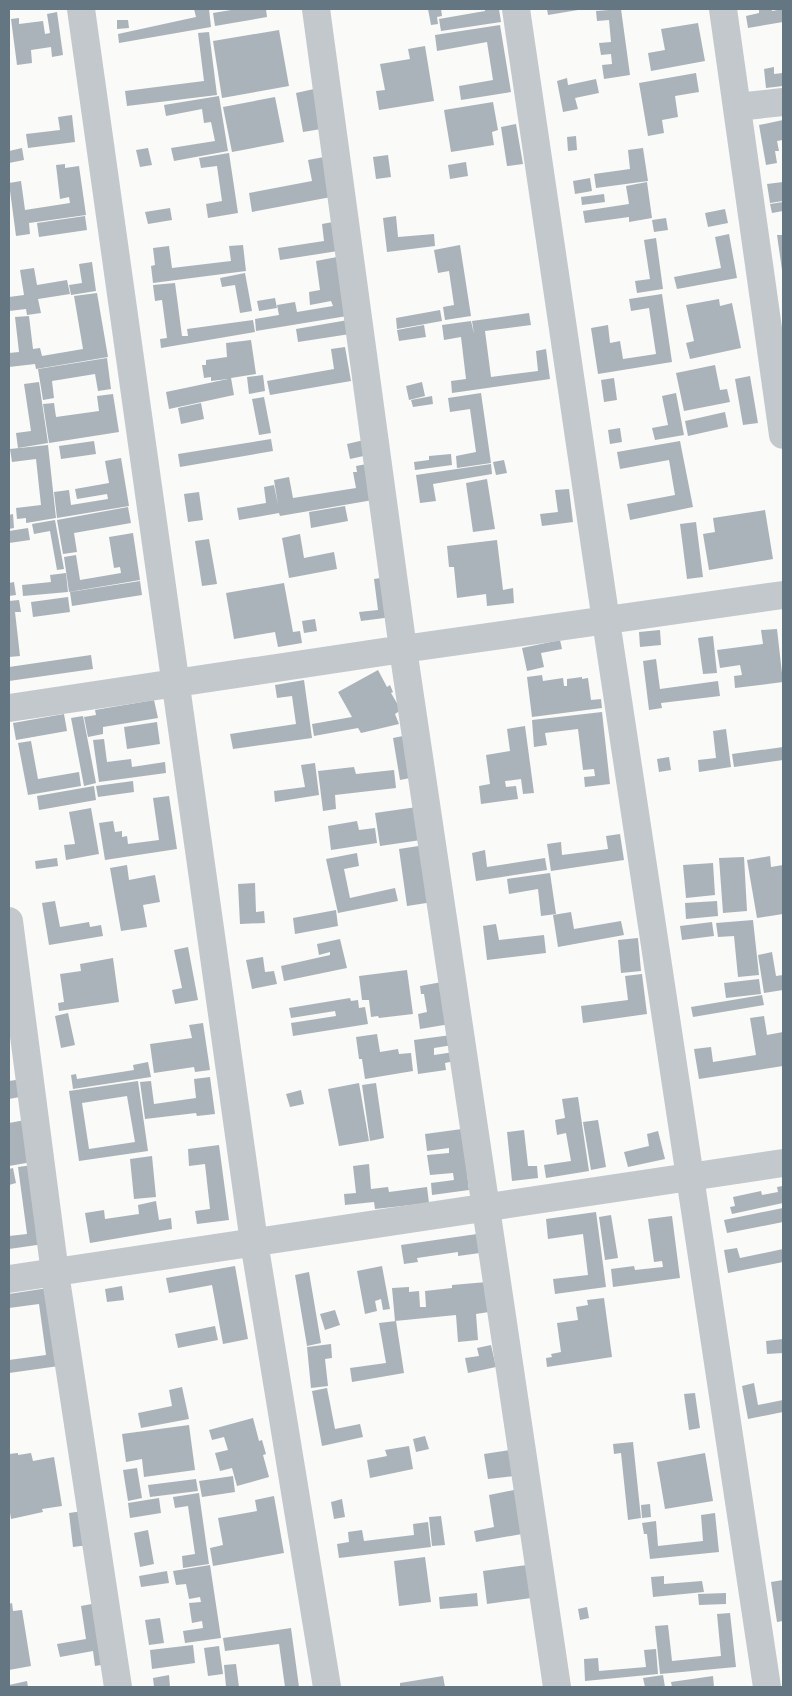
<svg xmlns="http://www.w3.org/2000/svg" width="792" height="1696" viewBox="0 0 792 1696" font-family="Manrope,sans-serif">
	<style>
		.building { fill: #aab3b9; fill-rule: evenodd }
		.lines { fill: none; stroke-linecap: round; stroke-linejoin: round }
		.minor { stroke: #c3c8cc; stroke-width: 28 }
	</style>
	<rect width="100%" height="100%" fill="#fafaf8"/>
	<path class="building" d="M194 9H209L211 27 119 43 118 34 196 17Z
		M237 9H266L267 17 215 26 213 13Z
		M428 9H441L442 16 437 17 438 24 431 25Z
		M485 9H499L501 22 441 31 439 19 485 11Z
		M547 9H578V10L548 15Z
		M621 9 630 75 604 79 602 65 612 64 611 54 601 55 599 43 611 42 609 20 597 21 596 11Z
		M759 9H772V11L783 9V22L748 28 746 16 759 13Z
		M57 12 63 55 52 57 51 47 31 50 32 63 17 65 11 19 19 18V24L43 21 45 34 50 33 47 14Z
		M117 20H128L129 28 117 29Z
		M698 23 705 61 651 71 648 53 665 50 661 29Z
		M500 25 511 92 461 100 459 86 493 80 487 42 437 51 435 35Z
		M279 30 289 86 222 98 213 41Z
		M209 32 217 95 127 106 125 91 204 81 198 33Z
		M425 46 434 101 379 110 376 91 385 90 380 64 410 59 408 49Z
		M774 67V74L783 73V86L766 88 764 69Z
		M696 73 699 92 675 96 678 117 662 120 664 133 648 136 639 83Z
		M567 78 568 85 596 79 599 93 575 98 578 109 563 112 557 81Z
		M314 89 321 129 303 132 296 93Z
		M219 96 228 151 174 161 171 148 215 141 211 122 204 123 202 109 166 116 164 105Z
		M275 97 284 142 232 152 223 107Z
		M493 102 498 130 492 132 494 145 451 152 444 110Z
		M72 115 75 142 28 148 26 134 60 130 58 117Z
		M783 120V140L777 141 779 151H775L777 163 766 165 759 125Z
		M516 124 523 164 507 166 501 127Z
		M576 136 577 150 568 151 567 137Z
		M22 148 24 160 9 163V151Z
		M148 148 152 165 140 167 136 150Z
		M643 148 648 181 596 188 594 174 630 169 628 150Z
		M229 153 238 213 208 218 206 204 222 201 217 166 201 168 199 158Z
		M388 155 391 177 376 179 373 157Z
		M324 157 331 197 252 212 249 193 312 181 308 160Z
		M466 162 468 176 450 179 448 165Z
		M65 164V168L79 166 86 215 29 223 30 234 16 236 9 183 21 181 25 210 70 203 69 197 60 199 56 165Z
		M590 178 592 191 575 194 573 181Z
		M647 182 652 218 629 222V217L585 223 583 211 629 204 626 186Z
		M783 182V201L770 203 767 184Z
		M604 194 605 202 582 205 581 197Z
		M783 202V211L772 213 770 204Z
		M170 208 172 220 148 224 145 212Z
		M725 209 728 223 708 227 705 213Z
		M85 216 87 230 39 237 37 223Z
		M396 216 398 237 434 234 435 246 387 252 383 218Z
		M666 218 668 230 654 232 652 220Z
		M333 222 338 251 280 260 278 248 324 241 322 224Z
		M729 234 737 278 677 289 674 277 721 268 715 237Z
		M777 235H783V270H782Z
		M656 238 663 289 637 293 635 281 650 279 644 240Z
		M243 245 246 271 153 283 151 266 155 265 153 248 169 246 172 268 231 261 229 246Z
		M460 245 471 316 445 320 443 307 454 305 449 271 438 273 434 250Z
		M337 257 347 316 256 331 255 319 279 315 277 305 295 302 297 312 333 306 331 301 310 305 309 292 320 290 316 261Z
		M92 262 96 291 71 295 69 285 82 283 79 264Z
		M34 268 37 285 67 280 70 294 38 299 41 313 27 315 26 309 9 311V297L24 295 20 270Z
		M245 273 252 311 240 313 235 285 222 287 220 278Z
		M175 283 182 336H188L187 329 253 320 255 332 161 348 160 339 167 338 162 300 155 301 153 285Z
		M97 293 108 357 36 369 35 364 9 367V353L19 352 15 317 29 316 33 349 40 348 42 356 83 349 74 296Z
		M662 294 672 362 598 374 591 328 608 325 610 343 620 341 623 359 656 354 649 308 631 311 629 299Z
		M275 298 277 308 259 311 257 301Z
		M719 299 720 306 732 303 741 348 690 359 686 343 694 341 686 305Z
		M440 310 442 321 397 329 396 318Z
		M529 313 531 325 485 331 491 377 538 371 536 351 546 349 550 379 452 393 451 381 466 379 461 337 444 340 442 325 471 321 474 334 472 321Z
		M348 320 350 334 298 342 296 329Z
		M424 325 426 337 399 341 397 330Z
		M251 340 256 374 231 378 234 395 169 409 166 392 228 379 211 381V377L204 378 202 365H206V360L227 357 226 343Z
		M345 347 351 381 270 395 267 381 334 369 331 349Z
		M107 358 111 389 98 391 95 374 52 381 54 398 43 400 38 369Z
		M715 365 720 390 727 389 730 402 684 411 676 373Z
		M263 375 265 391 249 394 247 377Z
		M750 376 758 423 743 425 735 379Z
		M614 378 617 400 604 402 601 380Z
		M39 382 48 443 18 448 16 433 31 431 24 384Z
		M422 382 425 396 409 400 406 386Z
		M481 393 491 463 457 468 456 456 476 452 470 409 450 412 448 398Z
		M676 393 684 435 655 440 652 428 668 425 662 396Z
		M113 394 119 432 49 443 43 404 54 403 56 417 99 411 97 396Z
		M432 396 433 404 413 407 411 400Z
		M264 397 271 433 259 435 252 399Z
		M201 403 204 419 181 424 178 408Z
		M725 412 728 427 688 436 685 421Z
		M620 428 622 442 610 444 608 430Z
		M271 439 273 451 180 467 178 454Z
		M364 440 368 455 350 459 347 444Z
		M94 441 96 454 61 459 59 446Z
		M680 441 693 507 630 520 627 504 675 495 669 460 620 469 617 452Z
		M48 445 56 518 26 523V518L17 519 16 508 41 505 36 459 12 462 10 449Z
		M451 454 452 465 415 470 414 462 429 460V456Z
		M121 458 129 506 57 518 54 492 69 490 71 505 108 499 107 494 77 499 75 489 109 483 105 461Z
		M504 460 507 473 496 475 493 462Z
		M367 464 373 500 280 516 279 513 239 520 237 508 266 503 264 487 274 485 278 505 274 480 289 477 293 498 356 488 353 472H357L356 466Z
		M491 464 492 474 433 484 436 501 420 503 416 475Z
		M487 479 495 529 473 532 466 483Z
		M569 489 573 522 542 526 540 514 558 512 555 490Z
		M199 492 203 520 188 522 184 494Z
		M345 506 348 521 311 528 309 512Z
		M128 507 131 523 74 533 77 552 63 554 57 520Z
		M765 510 773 559 709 570 703 534 715 532 713 518Z
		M13 514 14 528 9 529V515Z
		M55 520 64 569 57 570 50 531 34 534 32 524Z
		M696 522 703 577 687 579 680 524Z
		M28 528 30 540 9 543V531Z
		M133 533 140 580 69 592 64 557 76 555 80 580 121 573 120 567 114 568 109 537Z
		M300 534 304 558 334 552 337 569 289 578 282 538Z
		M209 539 217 584 202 586 195 541Z
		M497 540 503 590 513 588 514 603 487 606 486 594 457 598 454 567H449L447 546Z
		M66 573 68 592 23 596 22 585 51 582 50 575Z
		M387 577 392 617 361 621 359 612 378 610 374 579Z
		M140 581 142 595 72 606 70 592Z
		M14 582 16 595 9 596V583Z
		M284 583 293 632 300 631 302 643 278 647 275 632 234 639 226 593Z
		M68 597 70 612 33 617 31 602Z
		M19 600 21 612H15L20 656 9 657V601Z
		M315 619 317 631 304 633 302 621Z
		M777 629 783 682 735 688 734 676 742 675 740 665 720 668 717 650 763 644 761 630Z
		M660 630 661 645 640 647 639 632Z
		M713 636 717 673 703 674 698 638Z
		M560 640 562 649 541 653 544 667 527 671 522 648Z
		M91 655 93 669 9 681V667Z
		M656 659 660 689 718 681 720 696 661 703 662 708 649 710 643 661Z
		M378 670 387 687 390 685 393 692 391 693 401 710 395 714 399 724 361 733 358 728 314 736 312 724 352 717 338 692Z
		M542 675 543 681 563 678 564 686H567V679L582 677V679L588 678 591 700 601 699 602 708 532 717 527 677Z
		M304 680 312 738 233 749 230 734 296 724 292 696 277 698 275 685Z
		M154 700 158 718 103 727V734L88 737 84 717 96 715 95 710Z
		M602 712 610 784 585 787 584 777 595 776 594 769 583 770 578 729 545 733 547 745 534 747 532 720Z
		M64 714 67 731 16 740 13 723Z
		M83 716 96 783 84 786 71 718Z
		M157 722 160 744 127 749 124 727Z
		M525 726 534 793 523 794 521 779 505 781 506 787 516 786 518 799 481 804 479 786 490 784 486 755 510 751 507 729Z
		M726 729 731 767 699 772 698 760 716 758 713 731Z
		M408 735 415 777 400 780 393 738Z
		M104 739 107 762 131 759 132 767 165 762 166 773 99 782 93 740Z
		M31 741 38 779 79 772 81 786 28 795 18 743Z
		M783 747V760L734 767 732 754Z
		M669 757 671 770 659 772 657 759Z
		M315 763 319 795 275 802 274 791 305 787 301 765Z
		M354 767 356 774 394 770 396 788 335 795 336 809 323 811 318 771Z
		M133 781 134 792 98 797 96 786Z
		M94 786 96 800 39 810 37 796Z
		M169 796 177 849 105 860 99 823 113 821 115 832 122 831V837L127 836 128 844 159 840 153 798Z
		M417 807 421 840 380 846 375 813Z
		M91 808 99 854 66 860 64 845 75 844 69 812Z
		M357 821 359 830 375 828 377 843 331 850 328 826Z
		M620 834 624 860 551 871 547 844 561 842 562 855 608 849 606 836Z
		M425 845 433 902 407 906 399 849Z
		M485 850 487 867 545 858 547 870 476 881 472 853Z
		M357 853 359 866 344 869 350 898 395 888 398 901 338 913 326 859Z
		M770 856 771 867 783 865V914L757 918 747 860Z
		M744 857 747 911 723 913 719 858Z
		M57 858 58 866 36 869 35 861Z
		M713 863 715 895 686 898 683 865Z
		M127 865 129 880 155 875 160 902 143 905 147 927 121 931 110 868Z
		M550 873 556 914 541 916 538 889 509 894 507 879Z
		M255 883 256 912 264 911 265 923 240 924 238 884Z
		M55 901 60 927 89 922 90 927 101 925 103 936 49 945 42 903Z
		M717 901 718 916 686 919 685 903Z
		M336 910 338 926 295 934 293 918Z
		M571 912 574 929 621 921 624 935 558 947 553 915Z
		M753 920 759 975 738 977 734 936 718 937 716 923Z
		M712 922 714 936 682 940 680 926Z
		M496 924 499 940 544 935 546 953 487 960 483 926Z
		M638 938 641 971 621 973 618 940Z
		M340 939 347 968 284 981 281 966 330 955V952L319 955 317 944Z
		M188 947 198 1000 175 1004 172 990 182 988 174 950Z
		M772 952 776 976 783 975V990L764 993 758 955Z
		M263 957 265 972 274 971 277 984 252 989 246 960Z
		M113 958 119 1002 59 1011 58 1003 64 1002 60 974 81 971 80 964Z
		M407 970 413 1014 379 1018 378 1016 371 1017 369 1000H362L359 976Z
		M642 974 647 1014 583 1023 581 1006 628 1000 625 976Z
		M759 979 761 994 726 998 724 983Z
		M442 982 450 1024 420 1029 418 1014 427 1012 424 994H421L420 986Z
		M762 995 764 1005 693 1017 691 1007Z
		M350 998 351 1001 358 1000 359 1008 365 1007 368 1024 293 1036 291 1023 336 1016 335 1011 291 1018 289 1008Z
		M68 1013 75 1045 61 1048 55 1016Z
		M764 1016 767 1035 783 1032V1066L699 1079 694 1049 711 1047 713 1062 756 1055 750 1018Z
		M203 1023 210 1070 195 1072 194 1067 154 1073 150 1044 192 1038 189 1025Z
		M377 1034 380 1052 398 1049 399 1054 411 1053 413 1071 365 1079 362 1059H359L356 1037Z
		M451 1035 453 1045 434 1048V1055L454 1052 455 1061 445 1063 446 1070 418 1074 414 1040Z
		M148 1062 151 1077 73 1089 71 1075 76 1074 77 1079 134 1070 133 1065Z
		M210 1077 215 1114 197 1116 196 1113 145 1119 140 1082 151 1081 154 1104 196 1098 194 1079Z
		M22 1079 25 1096 9 1099V1081Z
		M138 1081 148 1151 79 1161 69 1091ZM127 1096 135 1142 89 1149 82 1103Z
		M359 1083 369 1141 339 1146 328 1089Z
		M376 1083 384 1138 370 1141 362 1085Z
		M301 1090 304 1104 290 1107 286 1094Z
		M578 1097 589 1171 546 1178 544 1165 571 1161 566 1133 557 1135 555 1120 565 1118 562 1099Z
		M25 1120 32 1162 9 1166V1133H10L9 1123Z
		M598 1120 606 1167 591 1170 583 1122Z
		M462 1129 469 1190 432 1195 431 1183 454 1180 453 1173 430 1175 427 1155 449 1153V1148L427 1151 425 1134Z
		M524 1130 528 1166H537L538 1178 512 1181 507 1132Z
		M658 1131 665 1159 628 1167 624 1152 649 1146 647 1134Z
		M219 1145 229 1220 197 1224 195 1211 210 1209 205 1164 189 1166 188 1149Z
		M152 1156 156 1197 134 1199 130 1159Z
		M369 1164 371 1189 388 1187 389 1192 427 1187 429 1203 375 1209 374 1202 345 1205 344 1194 356 1193 353 1166Z
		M33 1165 44 1244 9 1249V1236L27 1234 18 1167Z
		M13 1168 16 1183 9 1185V1169Z
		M783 1186V1203L732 1214 730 1207 735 1206 733 1197 761 1191 762 1195 778 1192 777 1187Z
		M156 1201 159 1220 171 1218 172 1229 90 1243 85 1213 104 1210 105 1219 139 1214 138 1205Z
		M783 1208V1222L727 1233 724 1220Z
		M596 1212 606 1287 555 1294 553 1279 588 1275 583 1234 548 1239 546 1219Z
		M611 1215 618 1258 605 1260 599 1217Z
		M672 1216 680 1278 613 1287 611 1269 634 1266 635 1270 663 1267 662 1261 654 1262 648 1219Z
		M477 1234 480 1253 458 1256V1252L417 1258 418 1262 404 1264 401 1245Z
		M737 1248 740 1258 783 1249V1262L728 1273 724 1250Z
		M235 1266 248 1339 223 1344 212 1285 169 1293 166 1278Z
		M382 1266 390 1309 383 1310 381 1299 375 1301 377 1311 365 1314 357 1271Z
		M309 1272 321 1343 307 1346 295 1275Z
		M487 1282 489 1312 476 1314 478 1340 458 1342 456 1315 395 1321 392 1288 409 1287V1292L419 1291 420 1307H426L425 1291 452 1288V1285Z
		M122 1286 124 1300 107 1302 105 1289Z
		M48 1288 59 1366 9 1373V1360L46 1355 39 1304 9 1308V1294Z
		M604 1298 612 1357 547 1367 546 1358 552 1357 551 1354 561 1352 557 1323 578 1320 576 1307 588 1305 587 1300Z
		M335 1310 340 1325 325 1330 320 1314Z
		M396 1321 404 1373 352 1382 350 1368 386 1363 379 1323Z
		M215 1326 218 1340 178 1348 175 1334Z
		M783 1339V1353L767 1354 766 1341Z
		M331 1344 332 1358 325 1359 328 1386 311 1388 307 1347Z
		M491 1345 496 1367 468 1373 465 1358 479 1356 477 1348Z
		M754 1383 758 1405 783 1400V1412L748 1419 742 1386Z
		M182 1387 189 1419 141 1428 138 1413 172 1406 169 1390Z
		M327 1388 335 1429 360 1424 363 1437 322 1446 312 1391Z
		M695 1393 700 1428 689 1430 684 1394Z
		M253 1418 259 1441 262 1440 266 1454 263 1455 269 1477 237 1486 232 1468 220 1471 215 1453 228 1450 224 1437 212 1440 209 1430Z
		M189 1425 195 1470 144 1477 142 1459 126 1462 122 1434Z
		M425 1436 429 1449 416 1452 413 1439Z
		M633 1442 641 1518 628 1520 621 1453 614 1454 613 1444Z
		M409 1446 413 1469 370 1478 367 1460 387 1456 385 1450Z
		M510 1450 514 1476 488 1479 484 1454Z
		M18 1453V1455L31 1453 33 1461 54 1457 62 1506 42 1509 43 1512 11 1519 9 1506V1454Z
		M705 1453 713 1501 665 1509 657 1462Z
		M137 1468 142 1498 128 1501 123 1470Z
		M233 1476 235 1492 202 1497 199 1481Z
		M196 1479 198 1491 150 1497 148 1485Z
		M514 1490 522 1534 476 1542 474 1531 494 1527 489 1495Z
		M199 1493 209 1564 183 1568 182 1556 195 1554 188 1506 175 1508 173 1497Z
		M274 1496 284 1553 213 1566 210 1548 223 1545 218 1518 257 1511 255 1500Z
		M159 1498 161 1513 130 1518 128 1503Z
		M342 1499 345 1517 334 1519 331 1502Z
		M650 1504 651 1517 642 1518 641 1505Z
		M83 1511 88 1545 73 1547 69 1513Z
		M715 1513 719 1552 650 1559 647 1534H644L642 1523 656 1521 658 1546 703 1541 701 1515Z
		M441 1516 445 1545 432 1546 429 1517Z
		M428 1522 431 1547 339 1558 337 1544 349 1542 348 1532 362 1530 364 1541 414 1535 413 1524Z
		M148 1530 154 1564 140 1567 134 1533Z
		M425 1557 431 1602 399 1606 394 1561Z
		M210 1565 221 1638 185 1643 183 1631 203 1628 202 1621 192 1623 189 1603 201 1602 200 1597 189 1599 186 1584 176 1585 173 1571Z
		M527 1565 531 1598 487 1604 483 1571Z
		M167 1571 169 1583 141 1587 139 1576Z
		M664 1576V1584L702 1581 704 1592 653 1597 651 1577Z
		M783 1580V1621L777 1622 771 1582Z
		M477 1593 478 1606 440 1609 439 1597Z
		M726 1593V1604L699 1605 698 1594Z
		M12 1603 13 1611 22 1610 31 1666 9 1670V1604Z
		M97 1603 107 1664 95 1666 93 1651 60 1657 57 1644 86 1639 81 1606Z
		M587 1607 589 1618 580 1620 578 1609Z
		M730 1613 736 1667 660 1674 655 1626 668 1625 672 1661 721 1656 717 1614Z
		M160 1618 164 1643 149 1645 145 1620Z
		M291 1628 299 1687H285L279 1644 225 1651 223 1638Z
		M193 1645 195 1663 152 1669 150 1650Z
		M219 1646 223 1674 208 1676 204 1648Z
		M656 1649 658 1674 585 1681 584 1659 598 1658 599 1671 646 1667 644 1650Z
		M236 1664 239 1687H226L224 1665Z
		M169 1675 170 1687H154L153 1678Z
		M663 1675 665 1687H645L643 1678Z
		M443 1676 445 1687H400V1683Z
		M713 1676 714 1687H672L671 1682Z
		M27 1681 28 1687H10L9 1685Z"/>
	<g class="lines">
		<path class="minor" d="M81 9 254 1242 327 1687
			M316 9 403 649 557 1687
			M516 9 606 621 767 1687
			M723 9 783 435
			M737 107 783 102
			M9 708 403 649 783 595
			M9 921 55 1273 118 1687
			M9 1279 783 1163"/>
	</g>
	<rect width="792" height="1696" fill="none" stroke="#657683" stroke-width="20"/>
</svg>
